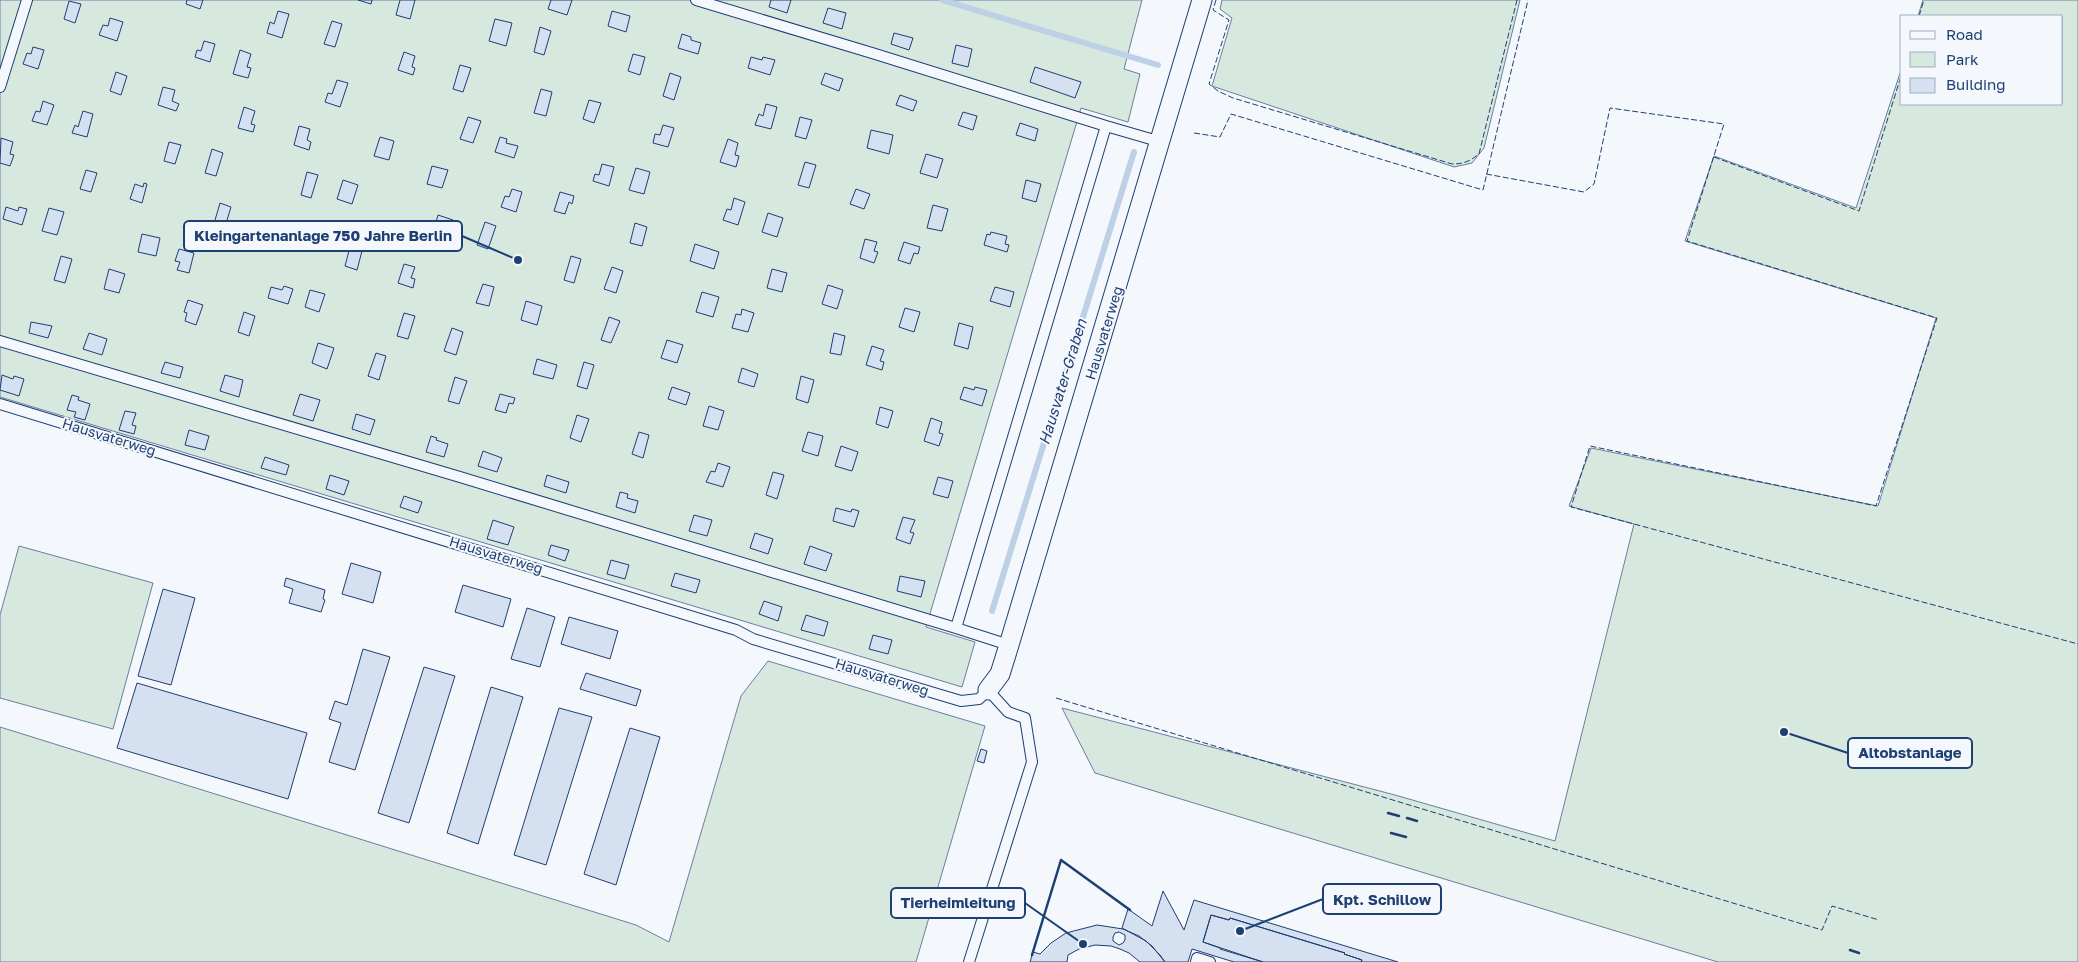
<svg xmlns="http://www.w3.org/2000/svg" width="2078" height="962" viewBox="0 0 2078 962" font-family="'Golos Text',sans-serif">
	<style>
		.green { fill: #d7e8df; stroke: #687fa3 }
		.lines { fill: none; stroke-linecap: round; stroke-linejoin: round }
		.stream { stroke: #bed0e5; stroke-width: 6 }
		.building { fill: #d5e0f0; stroke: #1d3f73; fill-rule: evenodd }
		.lane-casing { stroke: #1d3f73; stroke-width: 12 }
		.street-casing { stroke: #1d3f73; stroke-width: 21 }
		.lane { stroke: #f4f7fb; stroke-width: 10 }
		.street { stroke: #f4f7fb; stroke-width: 19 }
		.fence { stroke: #1d3f73; stroke-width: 1; stroke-dasharray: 6 2.5; stroke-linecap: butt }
		.wall { stroke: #1d3f73; stroke-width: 2.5 }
		.labels { text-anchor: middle; stroke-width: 4; stroke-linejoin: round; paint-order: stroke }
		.street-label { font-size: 14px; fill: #1d3f73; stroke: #f4f7fb }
		.water-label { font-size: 15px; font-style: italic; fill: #1d3f73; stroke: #f4f7fb }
		.leader { fill: none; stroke: #1d3f73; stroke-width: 2 }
		.callout-dot { fill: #1d3f73; stroke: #f4f7fb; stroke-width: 2 }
		.callout { fill: #f4f7fb; stroke: #1d3f73; stroke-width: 2 }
		.callout-label { font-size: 15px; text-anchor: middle; font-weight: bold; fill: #1d3f73 }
	</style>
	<rect width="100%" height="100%" fill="#f4f7fb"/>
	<path class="green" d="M0 0H1142L1124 69 1140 74 1128 122 1081 108 926 627 975 642 962 687 0 397Z
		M1222 0H1520L1484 148 1472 163 1454 167 1212 86 1232 18 1220 9Z
		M1923 0H2078V962H1718L1095 773 1062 708 1395 795 1555 841 1634 524 1569 506 1591 448 1878 506 1936 318 1685 241 1714 156 1856 208 1902 67V104H2062V16H1918Z
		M19 546 153 583 113 729 0 698V615Z
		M768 661 985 726 916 962H0V727L636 925 669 942 741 696Z"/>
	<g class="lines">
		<path class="stream" d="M942 0 1158 65
			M992 611 1134 152"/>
	</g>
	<path class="building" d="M187 0H203L200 9 186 4Z
		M358 0H372L371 4Z
		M400 0H415L410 19 396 15Z
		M551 0H572L567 15 548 9Z
		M771 0H791L787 13 769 7Z
		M69 1 81 4 75 23 64 19Z
		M828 8 846 13 842 29 823 23Z
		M278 11 289 14 282 38 267 33 270 22 274 24Z
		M612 11 630 16 626 32 608 26Z
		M110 18 123 22 117 41 99 35 103 25 108 26Z
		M495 19 512 23 506 46 489 41Z
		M332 21 342 24 335 47 324 44Z
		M540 27 551 31 544 55 534 52Z
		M894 33 913 38 909 50 891 44Z
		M682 34 691 37V40L701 43 698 54 678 48Z
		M204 41 215 44 210 62 195 57 197 50 201 51Z
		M956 45 972 49 968 67 952 63Z
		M33 47 44 50 38 69 23 64 27 53 31 54Z
		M240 50 251 54 247 67 251 68 248 78 233 74Z
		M404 52 415 56 412 67 415 68 413 75 398 70Z
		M633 54 645 57 640 75 628 71Z
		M751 57 762 60 763 57 775 60 770 75 748 68Z
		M460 65 471 68 463 92 453 89Z
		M1035 67 1081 82 1075 98 1030 82Z
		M116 72 127 76 121 95 110 91Z
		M670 73 681 77 674 100 663 96Z
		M825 73 843 79 839 91 821 84Z
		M337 80 348 83 340 107 325 102 328 93 332 94Z
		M163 87 175 90 172 101 179 104 176 111 158 105Z
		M541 89 552 92 546 116 534 113Z
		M900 95 917 101 913 111 896 105Z
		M589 100 601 103 594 123 583 119Z
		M43 101 54 105 47 125 32 121 36 111 40 112Z
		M766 104 777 107 771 129 755 125 759 114 763 116Z
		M244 107 255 111 251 124 255 125 253 132 238 128Z
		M83 111 93 114 87 137 72 133 75 125 78 127Z
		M963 112 977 116 973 130 958 125Z
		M468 117 481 121 473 143 460 139Z
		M800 117 812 120 806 139 795 136Z
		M1020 123 1038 129 1035 141 1016 135Z
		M663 125 674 128 668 147 653 143 655 134 660 135Z
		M299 126 310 129 307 140 311 142 309 150 294 145Z
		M871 130 893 135 889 154 867 148Z
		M380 137 394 141 389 160 374 156Z
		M500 137 507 139 506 143 518 146 514 158 495 152Z
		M1 138 13 142 10 154 14 155 10 166 0 163Z
		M728 139 738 143 735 155 739 156 736 167 720 162Z
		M169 142 181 145 175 164 164 161Z
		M212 149 223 153 216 176 205 173Z
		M926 154 943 159 937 178 920 173Z
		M805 162 816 165 809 188 798 185Z
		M602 164 614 167 609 186 593 181 595 174 599 175Z
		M432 166 448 170 442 188 427 184Z
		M636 168 650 172 644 194 629 190Z
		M86 170 97 173 91 192 80 189Z
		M307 172 318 175 311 198 301 195Z
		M343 180 358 185 352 204 337 199Z
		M1026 180 1041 184 1036 202 1022 198Z
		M144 183 147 184 142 203 130 199 135 184 143 187Z
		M512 189 522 192 516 212 501 207 505 196 509 197Z
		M856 189 870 194 864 209 850 204Z
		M560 192 574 196 572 204 569 202 565 214 554 211Z
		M734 198 745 202 738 225 723 220 727 209 731 210Z
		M220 203 231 207 224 230 213 227Z
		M933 205 948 209 942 231 927 228Z
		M6 207 18 211 19 207 27 209 22 225 3 219Z
		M49 208 64 212 57 235 42 231Z
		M768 213 783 218 777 237 762 232Z
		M438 215 453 220 446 244 431 239Z
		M485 222 496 226 488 249 477 245Z
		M635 223 647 227 642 246 630 243Z
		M991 232 1007 236 1005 244 1009 245 1007 252 984 245 987 234 990 235Z
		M142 234 160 238 156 256 138 252Z
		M865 239 877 242 874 251 878 252 874 263 860 258Z
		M904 242 920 247 918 254 914 253 910 264 898 260Z
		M695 244 719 252 714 269 690 261Z
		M350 247 362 251 357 270 345 266Z
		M179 249 194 253 189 273 177 270 180 262 175 261Z
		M61 256 72 259 65 283 54 280Z
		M571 256 581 259 574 283 564 280Z
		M404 264 415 267 411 278 415 279 413 288 398 283Z
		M612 267 623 271 616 293 604 289Z
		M109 269 125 274 119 293 104 289Z
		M772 269 787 273 782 292 767 288Z
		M483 284 494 287 489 306 476 303Z
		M828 285 843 290 837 309 822 304Z
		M284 286 293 289 288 304 268 298 271 287 282 290Z
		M995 287 1014 292 1010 307 990 301Z
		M310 290 325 294 319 312 305 307Z
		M702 292 719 297 713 317 696 312Z
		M188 300 203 305 196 325 185 321 187 313 184 312Z
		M526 301 542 306 537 325 521 320Z
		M905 308 920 312 914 332 899 327Z
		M742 309 754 313 748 332 732 328 736 314 741 315Z
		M244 312 255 316 249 336 238 332Z
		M404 313 415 316 408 339 397 336Z
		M609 317 620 321 611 343 601 340Z
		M31 322 52 326 48 338 29 333Z
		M959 323 973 327 968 349 954 345Z
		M452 328 463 332 456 355 444 351Z
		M89 333 107 339 102 355 83 349Z
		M834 333 845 336 841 355 830 353Z
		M667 340 683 345 677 363 661 358Z
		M318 343 334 348 327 369 312 363Z
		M872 346 884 350 880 361 884 362 882 370 866 365Z
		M376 353 386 356 379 380 368 376Z
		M537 359 557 365 553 379 533 374Z
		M165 362 183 367 180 378 161 373Z
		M584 362 594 365 587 389 577 386Z
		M742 368 758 374 754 387 738 382Z
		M2 375 13 379 14 376 24 379 19 396 0 390Z
		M225 375 243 380 239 397 220 391Z
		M801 376 814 380 808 403 796 399Z
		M455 377 467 381 459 404 448 401Z
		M672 387 690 393 686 405 668 399Z
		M964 387 974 390 975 387 987 390 982 406 960 399Z
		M300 394 320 400 313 421 293 415Z
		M500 394 515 398 513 404 509 403 506 413 495 410Z
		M72 395 79 397 78 400 90 404 85 420 74 417 76 412 67 410Z
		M709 406 724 411 718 430 703 426Z
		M880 407 893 411 888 428 876 424Z
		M125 411 136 413 132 425 136 426 134 434 119 430Z
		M356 414 375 420 370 435 352 429Z
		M577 415 589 419 581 442 570 438Z
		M931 418 942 422 939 433 943 434 939 446 924 441Z
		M189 430 209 436 205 450 185 445Z
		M639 432 649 435 643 458 632 454Z
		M808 432 823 436 818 456 802 451Z
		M431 436 437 438 436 440 448 444 444 457 426 452Z
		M841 446 858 452 852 471 835 466Z
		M483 451 502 458 497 472 478 466Z
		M265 457 289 465 286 475 261 468Z
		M718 463 730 467 723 487 706 482 711 471 715 472Z
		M773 472 784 475 777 499 766 495Z
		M330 475 349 481 344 495 326 489Z
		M547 475 569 482 566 493 544 486Z
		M938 477 953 481 948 498 933 494Z
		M620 492 628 494 627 498 638 501 635 513 616 507Z
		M404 496 422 502 418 513 400 507Z
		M836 508 851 512 852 509 859 511 854 527 833 521Z
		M694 515 712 520 707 536 689 531Z
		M903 517 915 520 910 532 914 533 910 544 896 539Z
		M493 520 514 527 508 545 487 539Z
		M755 533 773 539 768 554 750 548Z
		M551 545 569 550 565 561 548 555Z
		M810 546 832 554 826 571 804 564Z
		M611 560 629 565 625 579 607 574Z
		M351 563 381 572 373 603 342 594Z
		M675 573 700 580 696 593 671 586Z
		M900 576 925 581 921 597 897 591Z
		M286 578 325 590 323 599 325 600 321 612 289 603 293 589 284 586Z
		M463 585 511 599 503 627 455 612Z
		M163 589 195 598 171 685 138 676Z
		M764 601 782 607 778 621 759 614Z
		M527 608 555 617 540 667 511 659Z
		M806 615 828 622 824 636 801 630Z
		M569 617 618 631 610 659 561 644Z
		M873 635 892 640 888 654 869 649Z
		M363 649 390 657 355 770 329 762 341 723 329 719 335 701 347 705Z
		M424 667 455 676 409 823 378 813Z
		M586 673 641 690 636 706 580 689Z
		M137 683 307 733 288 799 117 748Z
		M491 687 523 697 478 844 447 833Z
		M559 708 592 717 546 865 514 855Z
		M630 728 660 737 616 885 584 874Z
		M981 749 987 751 984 763 977 761Z
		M1163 891 1184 930 1194 900 1398 962H1361L1362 960 1344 954 1345 953 1230 918 1229 920 1211 915 1203 942 1263 962H1234L1192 949 1188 962H1165L1160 955 1146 941 1122 928 1128 909 1152 926Z
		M1211 915 1229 920 1230 918 1345 953 1344 954 1362 960 1361 962H1263L1220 949V948L1203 942Z
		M1097 925 1123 929 1139 936 1152 946 1165 962H1140L1129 953 1120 949 1111 946 1095 945 1079 949 1068 955 1067 962H1030L1033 952 1040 954 1051 943 1066 933ZM1119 932 1125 935V940L1123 943 1119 945 1113 941V937L1115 933Z"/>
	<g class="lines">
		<defs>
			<path id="lane" d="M696 0 872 53 1106 126
				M0 87 27 0
				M0 341 460 477 956 628
				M0 404 736 630 753 639 961 701 979 699 988 690 1008 712 1025 718 1032 762 969 962
				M1009 645 956 628 1106 126 1161 142
				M1196 962 1197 958 1210 962"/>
			<path id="street" d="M988 690 1000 674 1009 645 1202 0"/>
		</defs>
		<use href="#lane" class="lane-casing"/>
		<use href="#street" class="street-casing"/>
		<use href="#lane" class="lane"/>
		<use href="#street" class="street"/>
		<path class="fence" d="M1216 0 1213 10 1229 20 1209 84 1218 91 1233 98 1452 164C1464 164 1470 161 1479 154L1517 0
			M1919 16 1924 0
			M1194 133 1220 137 1231 114 1483 190 1528 0
			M1714 157 1859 211 1902 73
			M1486 174 1584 192 1594 184 1610 108 1724 124 1687 241 1937 318 1876 506 1590 446 1571 507 2078 644
			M1056 698 1822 930 1832 906 1879 920"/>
		<path class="wall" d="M1388 813 1399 816
			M1407 818 1417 821
			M1391 833 1406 837
			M1850 950 1859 953
			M1032 955 1061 860 1130 910"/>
	</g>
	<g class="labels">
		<g class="street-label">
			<text transform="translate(1104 333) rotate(-73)" y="5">Hausvaterweg</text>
			<text transform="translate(109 437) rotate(17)" y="5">Hausvaterweg</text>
			<text transform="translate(496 555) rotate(17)" y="5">Hausvaterweg</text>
			<text transform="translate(882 677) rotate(17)" y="5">Hausvaterweg</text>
		</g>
		<g class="water-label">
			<text transform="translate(1063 382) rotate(-73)" y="5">Hausvater-Graben</text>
		</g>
	</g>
	<path class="leader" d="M518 260L462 236M1784 732L1848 753M1240 931L1323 899M1083 944L1025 903"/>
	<g class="callout-dot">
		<circle cx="518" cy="260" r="5"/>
		<circle cx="1784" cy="732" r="5"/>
		<circle cx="1240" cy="931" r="5"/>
		<circle cx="1083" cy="944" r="5"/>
	</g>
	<g class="callout">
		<rect x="184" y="221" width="278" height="30" rx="5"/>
		<rect x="1848" y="738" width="124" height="30" rx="5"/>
		<rect x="1323" y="884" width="118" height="30" rx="5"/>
		<rect x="891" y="888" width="134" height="30" rx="5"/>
	</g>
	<g class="callout-label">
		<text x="323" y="241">Kleingartenanlage 750 Jahre Berlin</text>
		<text x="1910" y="758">Altobstanlage</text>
		<text x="1382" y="905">Kpt. Schillow</text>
		<text x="958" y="908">Tierheimleitung</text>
	</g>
	<rect x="1900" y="15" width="162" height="90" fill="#f4f7fb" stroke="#9eadc5"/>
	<rect x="1910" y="31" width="25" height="8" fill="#f4f7fb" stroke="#9eadc5"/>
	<text x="1946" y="40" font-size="15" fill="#1d3f73">Road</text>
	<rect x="1910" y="52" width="25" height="15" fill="#d7e8df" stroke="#9eadc5"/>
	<text x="1946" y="65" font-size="15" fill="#1d3f73">Park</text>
	<rect x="1910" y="78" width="25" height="15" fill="#d5e0f0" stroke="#9eadc5"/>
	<text x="1946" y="90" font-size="15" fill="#1d3f73">Building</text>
</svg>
